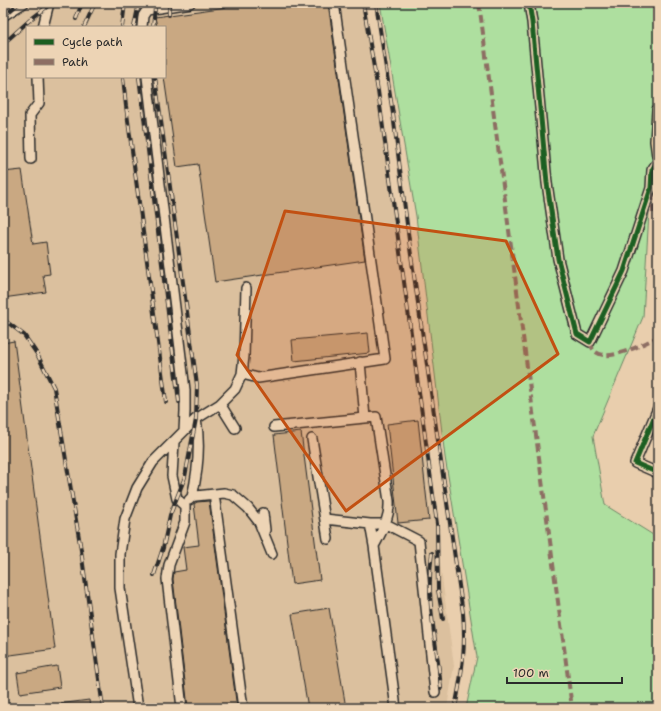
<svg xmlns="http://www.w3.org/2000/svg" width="661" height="711" viewBox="0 0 661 711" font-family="'Shantell Sans',sans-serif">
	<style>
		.built { fill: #dbc09e; fill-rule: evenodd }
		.green { fill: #aedf9f; stroke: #6c8565 }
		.building { fill: #c9a882; stroke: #2b2b2b }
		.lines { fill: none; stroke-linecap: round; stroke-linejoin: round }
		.minor-casing { stroke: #2b2b2b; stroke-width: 12 }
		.major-casing { stroke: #2b2b2b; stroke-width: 14 }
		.minor { stroke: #edd4b5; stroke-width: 9 }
		.major { stroke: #fbddab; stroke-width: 11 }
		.rail-casing { stroke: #2b2b2b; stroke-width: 4 }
		.rail { stroke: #edd4b5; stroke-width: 2.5; stroke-dasharray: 8; stroke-linecap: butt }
		.quiet { stroke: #8d6e63; stroke-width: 4; stroke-dasharray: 8 4; stroke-linecap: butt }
		.cycleway-casing { stroke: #edd4b5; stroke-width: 8 }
		.cycleway { stroke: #1b5e20; stroke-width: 5 }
		.marked { fill: #c25012; fill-opacity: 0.2; stroke: #c25012; stroke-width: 3; stroke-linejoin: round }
	</style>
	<rect width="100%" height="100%" fill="#e9cead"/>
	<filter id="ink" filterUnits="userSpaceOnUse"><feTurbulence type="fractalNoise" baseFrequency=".025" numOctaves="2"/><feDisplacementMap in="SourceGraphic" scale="8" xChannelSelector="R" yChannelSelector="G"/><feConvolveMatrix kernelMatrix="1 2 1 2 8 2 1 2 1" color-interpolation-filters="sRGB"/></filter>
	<g filter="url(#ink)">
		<path class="built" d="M3 3H364L454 666 447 708H3ZM27 27H165V77H27Z"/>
		<path class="green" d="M380 3H658V194H650L643 317 593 436 605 505 658 538V708H466L477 657 445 457 416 216Z"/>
		<path class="building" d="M256 3H328L365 260 215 282 198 164 177 167 164 77H165V27H157L155 17Z
			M22 170 33 244 46 242 50 274 43 275 46 292 3 298V172Z
			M368 333 370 353 294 361 292 340Z
			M14 341 55 649 3 656V343Z
			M418 420 429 520 398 523 387 424Z
			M301 432 320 580 292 584 274 435Z
			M209 501 237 708H188L173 579 174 572 186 570 183 547 199 545 194 504 197 502Z
			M329 608 346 708H308L292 614Z
			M57 666 60 687 20 693 17 673Z
			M89 700 90 708H59V704Z"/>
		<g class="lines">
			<defs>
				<path id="minor" d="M529 3 532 22 547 183 558 259 577 334 590 342 624 271 651 188 652 170 658 161
					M3 16 24 3
					M43 27 49 3
					M142 27 143 16 147 10 190 3
					M147 77 185 390V411L184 431
					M31 159 30 115 39 103 38 77
					M360 362 365 418 376 417 389 501C390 519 382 531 374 546L396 708
					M242 374 258 378 385 359 334 3
					M220 404 235 428
					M658 408 635 463 658 473
					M274 427 365 418
					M312 439 328 539
					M174 442 172 476 177 499 185 506V522L169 565 167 579 182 708
					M214 494 243 708
					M192 497 196 496 224 493 233 495 248 508 259 522 272 554
					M189 500 192 497C198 471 201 446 196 419
					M263 513 265 530
					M325 519 370 524 374 546
					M370 524H386L419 541 435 692
					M138 708 120 588V554L125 519 137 488 153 462 196 419 220 404 235 389 242 374 244 356 246 288"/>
				<path id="major" d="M658 110 656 141 658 156"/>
			</defs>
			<use href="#minor" class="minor-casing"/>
			<use href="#major" class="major-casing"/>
			<use href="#minor" class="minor"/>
			<use href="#major" class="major"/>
			<defs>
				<path id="rail" d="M363 3 378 91 437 524 438 590 443 619
					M376 3 393 114 410 248 463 613C466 647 462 674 455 708
					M169 15V3
					M3 17 19 3
					M76 19 82 3
					M84 27 95 3
					M122 27 125 3
					M134 27 139 3
					M153 27 155 8 156 3
					M3 44 31 19 52 3
					M123 77 126 106 166 402
					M139 77 179 402
					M3 319 24 335 37 354 54 388 81 550 103 708
					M432 553C425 598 437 643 441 688
					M154 575 163 548 170 515 185 477 196 419 197 385 155 77"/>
			</defs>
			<use href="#rail" class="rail-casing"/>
			<use href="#rail" class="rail"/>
			<path class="quiet" d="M479 3 572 708
				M652 193 653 213
				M590 342C596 371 642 344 658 337"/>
			<defs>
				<path id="cycleway" d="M529 3 532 22 547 183 558 259 577 334 590 342 624 271 651 188 652 170 658 161
					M658 408 635 463 658 473"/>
			</defs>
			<use href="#cycleway" class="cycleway-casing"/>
			<use href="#cycleway" class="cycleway"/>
		</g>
	</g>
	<path class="marked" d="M285 211 506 241 558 354 346 511 237 355Z"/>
	<rect width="661" height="711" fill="none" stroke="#edd4b5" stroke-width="16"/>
	<rect x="8" y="8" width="645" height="695" fill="none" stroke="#2b2b2b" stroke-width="1.5" filter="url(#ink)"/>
	<rect x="26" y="26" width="140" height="52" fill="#edd4b5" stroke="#9f907e"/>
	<rect x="34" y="39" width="20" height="6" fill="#1b5e20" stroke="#9f907e"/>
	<text x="62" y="46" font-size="12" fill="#2b2b2b">Cycle path</text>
	<rect x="34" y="59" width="20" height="6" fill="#8d6e63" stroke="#9f907e"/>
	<text x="62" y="66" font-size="12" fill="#2b2b2b">Path</text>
	<path d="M507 677v6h115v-6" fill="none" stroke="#2b2b2b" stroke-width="2"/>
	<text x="513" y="677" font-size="12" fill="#2b2b2b" stroke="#edd4b5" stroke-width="3" paint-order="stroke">100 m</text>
</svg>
